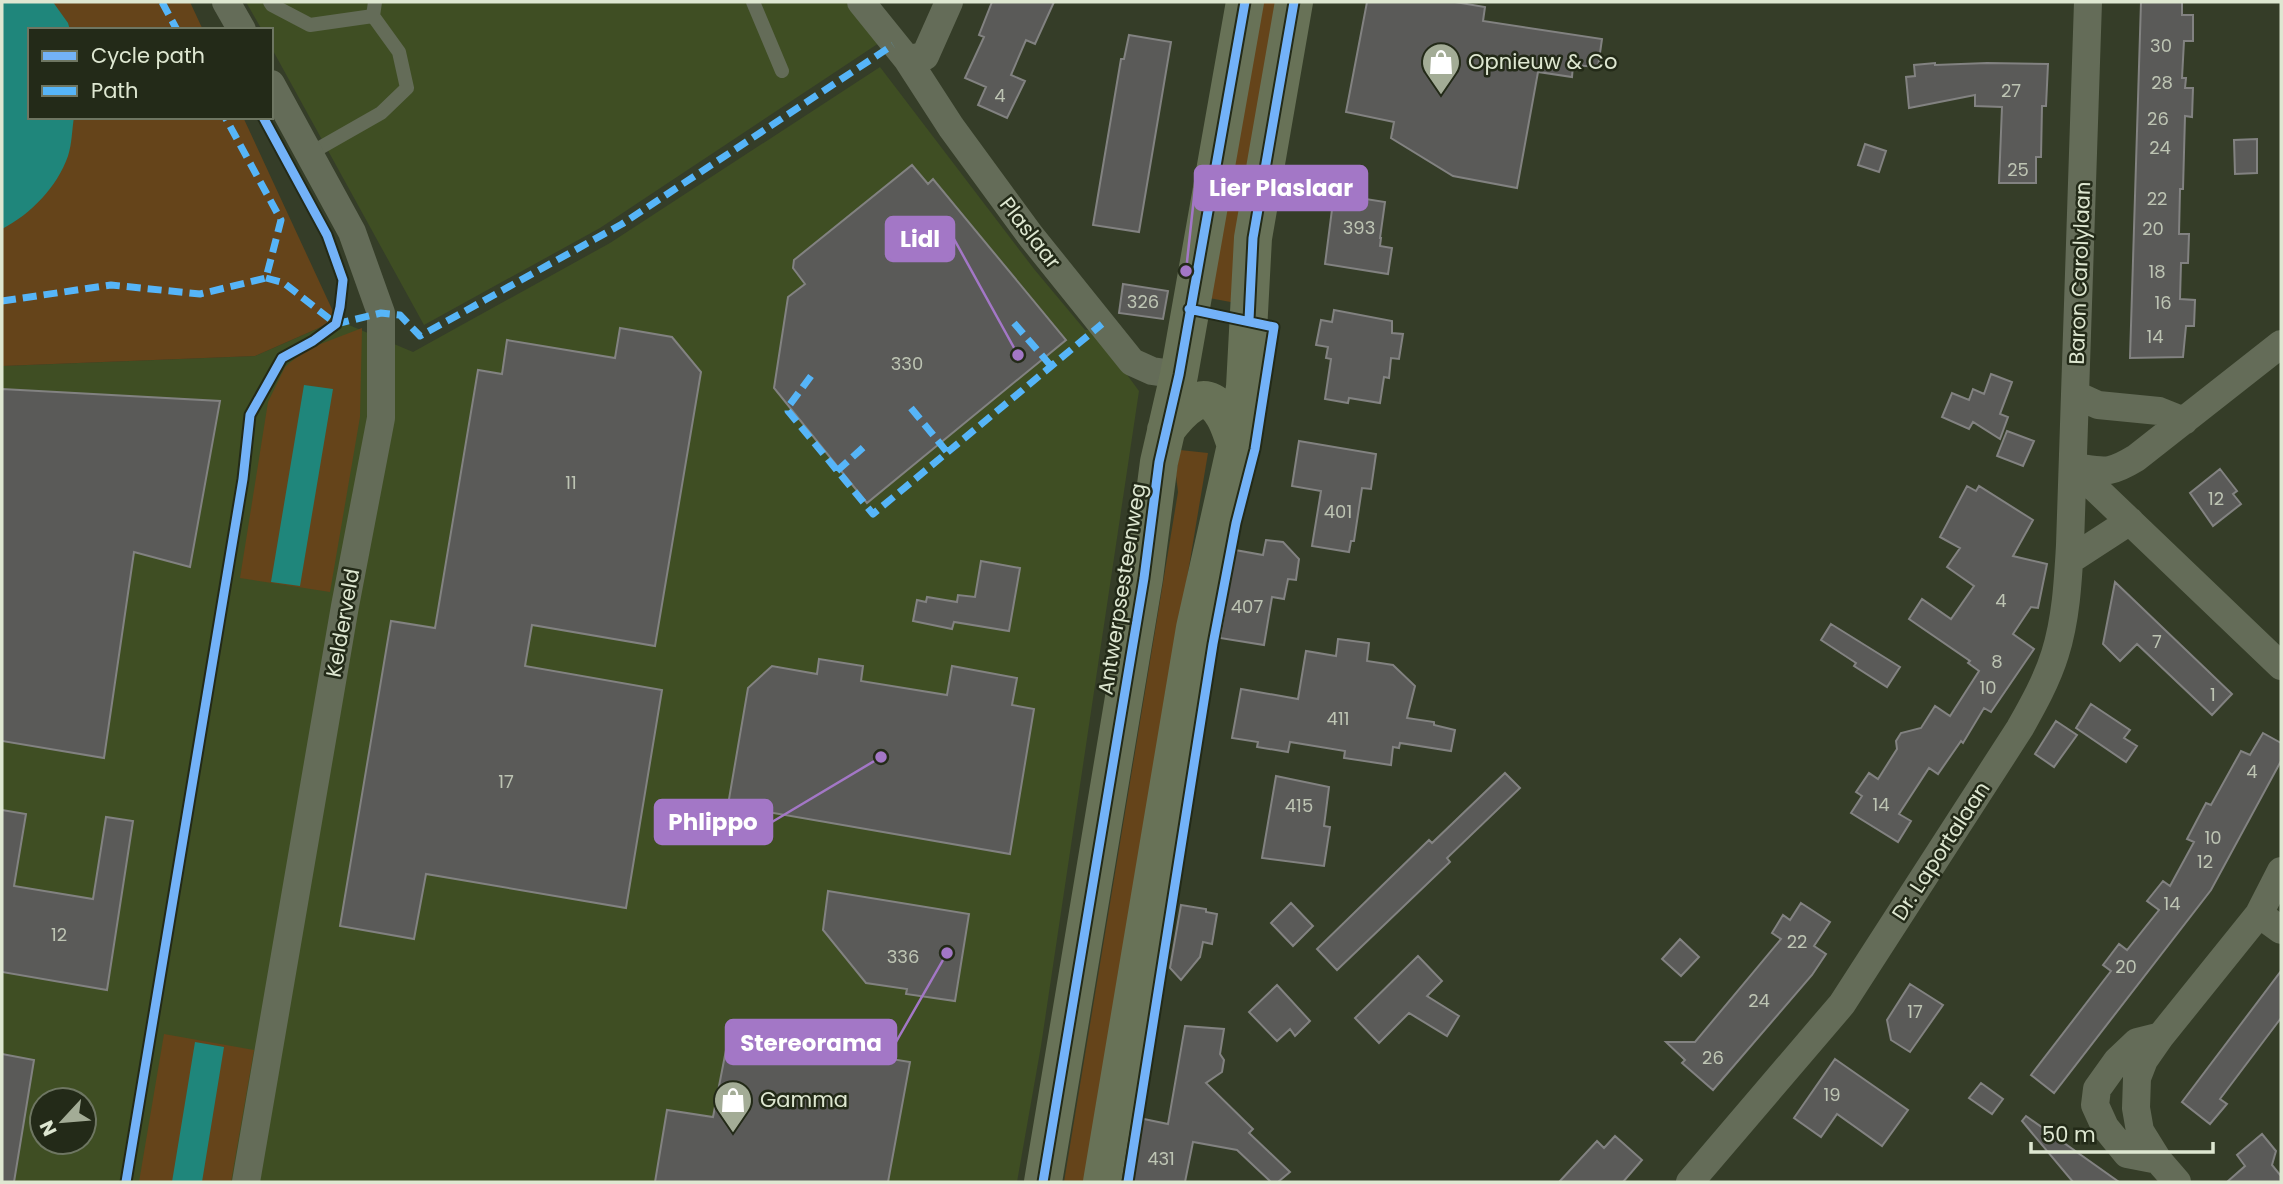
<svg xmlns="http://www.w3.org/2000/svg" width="2283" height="1184" viewBox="0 0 2283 1184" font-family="Poppins,sans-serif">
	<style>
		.built { fill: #3f4e23; fill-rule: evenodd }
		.green { fill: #65441a }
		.water { fill: #1f867b }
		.building { fill: #5a5a58; stroke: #828281; stroke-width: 2 }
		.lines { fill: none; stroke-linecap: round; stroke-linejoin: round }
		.service { stroke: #646c58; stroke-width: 14 }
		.minor { stroke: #646c58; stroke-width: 28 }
		.primary { stroke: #687257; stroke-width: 38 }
		.quiet { stroke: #56b5f8; stroke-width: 7; stroke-dasharray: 14 7; stroke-linecap: butt }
		.cycleway-casing { stroke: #232a18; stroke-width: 13 }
		.cycleway { stroke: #73b2f8; stroke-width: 9 }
		.labels { text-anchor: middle; stroke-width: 5; stroke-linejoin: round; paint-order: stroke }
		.number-label { font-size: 18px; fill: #bdc4b3 }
		.poi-label { font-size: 21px; fill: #dee7d1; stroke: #232a18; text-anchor: start }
		.street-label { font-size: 21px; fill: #dee7d1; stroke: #232a18 }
		.leader { fill: none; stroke: #a377c6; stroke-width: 2.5 }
		.callout-dot { fill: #a377c6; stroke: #232a18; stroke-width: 2.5 }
		.callout { fill: #a377c6; stroke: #a377c6; stroke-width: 2.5 }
		.callout-label { font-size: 23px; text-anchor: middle; font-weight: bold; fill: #fff }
	</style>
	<rect width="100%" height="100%" fill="#353d28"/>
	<path class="built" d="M246 2H850L879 43 600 228 424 325 271 47V30H262Z
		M880 67 1034 269 1085 330H1094L1139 391 1041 1046 1017 1182H2V366L255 356 337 320 413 352 610 243ZM42 1100H84V1142H42Z"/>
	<path class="green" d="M2 2H190L203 30H30V117H243L337 320 255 356 2 366Z
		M1259 2H1280L1236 303 1209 298Z
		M362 328 360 417 330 592 240 578 268 402 285 367 305 350Z
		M1180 450 1208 453 1086 1182H1064L1178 492 1176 475Z
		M164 1034 254 1050 231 1182H139Z"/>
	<path class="water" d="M2 2H53L68 23 70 30H30V117H74C72 129 72 144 68 156 57 187 31 214 2 229Z
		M304 385 333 389 300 586 271 582Z
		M195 1042 224 1047 202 1182H172Z"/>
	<path class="building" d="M992 2H1054L1035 44 1026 40 1011 75 1025 81 1007 118 978 105 986 87 965 78 984 37 979 35Z
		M1367 2H1455L1485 7 1483 21 1602 39 1598 67 1573 65 1572 77 1538 72 1517 188 1453 176 1391 138 1394 122 1346 112Z
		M2141 2H2182V15H2193V41H2184L2182 78H2186L2185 88H2193L2192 117 2185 116 2183 189H2180L2179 234H2189L2188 263H2181L2180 299 2195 300 2194 326H2186L2183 357 2130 358Z
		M1129 35 1171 42 1139 232 1093 225 1121 59H1124Z
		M1935 63V65L1987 63 2048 64 2046 106H2042L2041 157H2036V183H1999L2002 107 1975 106V95L1909 108 1906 77 1915 76 1914 65Z
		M2257 139V173L2235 174 2234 140Z
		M1865 144 1886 151 1879 172 1858 165Z
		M912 165 928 184 933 179 1066 340 867 503 774 388 788 297 805 284 793 268 794 260Z
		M1334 194 1385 202 1380 238H1381L1380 246 1392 248 1388 274 1325 264Z
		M1123 284 1168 291 1163 319 1119 313Z
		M1334 310 1392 321V333L1403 334 1399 359 1391 358 1389 378 1384 377 1380 403 1349 398 1348 403 1325 399 1331 359 1326 358 1328 347 1316 345 1321 320 1332 322Z
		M620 328 672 337 701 372 655 646 532 625 525 666 662 690 626 908 426 874 414 939 340 926 391 621 435 628 478 370 502 374 507 340 615 358Z
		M1991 374 2012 382 2000 414 2008 417 2000 439 1973 422 1969 429 1942 417 1952 393 1969 400 1973 389 1984 394Z
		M2 389 220 401 190 567 134 552 104 758 2 741Z
		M2007 431 2034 441 2023 466 1997 456Z
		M1299 441 1376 454 1371 489 1362 488 1354 541H1351L1349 552 1312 546 1321 491 1292 486Z
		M2220 469 2237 491 2233 494 2241 504 2213 526 2190 493Z
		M1967 486 1976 491 1979 486 2033 520 2013 556 2047 564 2038 608 2031 607 2013 634 2034 649 1991 712 1984 708 1963 743 1961 741 1938 774 1929 768 1899 814 1911 821 1898 842 1851 813 1862 796 1856 792 1869 773 1878 779 1897 749 1896 741 1901 733 1921 728 1935 706 1950 716 1979 671 1968 663 1970 661 1909 619 1922 599 1951 619 1974 586 1947 567 1960 548 1940 537Z
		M1266 540 1283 542 1299 559 1296 580 1288 579 1284 599 1272 597 1264 645 1220 638 1235 550 1263 555Z
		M981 561 1020 568 1009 631 954 622 952 629 913 621 917 600 926 602 927 597 957 602 958 595 975 597Z
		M2115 582 2232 694 2212 715 2137 644 2120 661 2103 644Z
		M1831 624 1900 667 1887 687 1854 666 1856 663 1821 640Z
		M1338 639 1369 643 1367 661 1393 665 1415 686 1407 718 1434 722V725L1455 730 1451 751 1400 743 1399 748 1393 747 1391 765 1344 758 1345 751 1290 742 1288 752 1257 747 1258 742 1232 738 1241 689 1298 699 1306 651 1336 656Z
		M819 659 863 666 861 681 947 695 952 666 1017 678 1012 705 1034 709 1010 854 728 805 748 688 772 666 817 674Z
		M2091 704 2130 730 2124 738 2137 746 2126 762 2076 728Z
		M2056 721 2077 735 2054 767 2035 754Z
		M2263 733 2281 743V761L2211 890 2054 1093 2031 1075 2111 971 2103 965 2119 944 2127 950 2159 910 2147 901 2163 881 2170 886 2194 842 2187 839 2206 803 2211 805 2241 751 2250 755Z
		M1505 773 1520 788 1447 858 1450 862 1337 970 1317 949 1429 840 1432 843Z
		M1276 776 1329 787 1324 826 1330 827 1324 866 1262 858Z
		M2 810 26 814 14 886 93 899 106 817 133 821 107 990 2 972Z
		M828 891 969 914 955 1001 906 994 907 989 866 983 823 930Z
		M1291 903 1313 926 1293 946 1271 923Z
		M1801 903 1830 922 1814 946 1826 954 1812 975 1713 1090 1682 1063 1685 1060 1666 1042H1695L1781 939 1772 933 1783 915 1790 920Z
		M1181 905 1206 909V912L1217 914 1212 944 1203 942 1200 957 1181 980 1170 968Z
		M1680 939 1699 957 1681 976 1662 959Z
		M1418 956 1442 981 1427 996 1459 1016 1447 1036 1409 1013 1379 1043 1355 1018Z
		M2281 971V1018L2220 1099 2227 1104 2210 1124 2182 1102Z
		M1910 984 1943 1005 1910 1052 1891 1040 1887 1020Z
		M1277 985 1310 1021 1295 1036 1290 1029 1277 1041 1249 1012Z
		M1185 1026 1224 1029 1220 1054 1224 1060 1222 1072 1206 1083 1253 1129 1249 1133 1290 1172 1278 1182H1271L1237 1150 1193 1142 1185 1182H1129L1139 1118 1168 1124Z
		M747 1035 910 1062 888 1182H655L667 1110 713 1117 726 1050Z
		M2 1054 34 1060 14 1182H2Z
		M1835 1059 1908 1110 1882 1146 1837 1114 1821 1137 1794 1118Z
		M1981 1083 2003 1099 1992 1114 1969 1098Z
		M2026 1116 2119 1182H2073L2022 1121Z
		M2262 1134 2276 1151 2272 1165 2281 1176V1182H2227L2245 1166 2237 1155Z
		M1615 1136 1642 1160 1623 1182H1559L1597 1141 1604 1148Z"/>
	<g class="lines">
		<path class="service" d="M270 2 272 5 310 25 373 16
			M753 2 782 71
			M309 154 381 113 407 88 399 52 373 16 375 2"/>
		<path class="minor" d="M226 2 242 30
			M861 2 907 59 951 127 1030 235 1132 362 1152 371 1179 375
			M907 59 925 56 949 2
			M2076 395 2098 405 2159 411 2184 421
			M2073 467 2281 666
			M2073 467C2105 471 2108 475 2136 458L2281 344
			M2070 560 2130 521
			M2259 914 2281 930
			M2157 1037 2137 1042 2117 1061 2097 1089 2095 1105 2105 1127 2127 1154 2158 1160
			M246 1182 345 606 381 418V313L352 232 271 84
			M1690 1182 1842 1004 2020 728C2033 705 2047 680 2055 654 2066 619 2068 581 2070 545L2088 2
			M2177 1182 2158 1160 2140 1131 2136 1108 2137 1078 2144 1060 2160 1037 2259 914 2281 871"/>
		<path class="primary" d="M1166 430C1179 413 1204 382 1223 414 1229 423 1232 435 1236 445
			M1043 1182 1144 578 1159 462 1179 375 1245 2
			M1102 1182 1195 628 1236 445 1245 387 1253 238 1294 2"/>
		<path class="quiet" d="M162 2 177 30
			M266 278 284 283 336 324 381 313 400 315 420 336 622 224 893 45
			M2 301 111 285 200 294 266 278 281 220 225 117
			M1014 323 1051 366
			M811 376 788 407V411L873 514 1102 324
			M911 408 947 452
			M837 471 866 445"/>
		<defs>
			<path id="cycleway" d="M1249 320 1253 238 1294 2
				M126 1182 243 479 250 415 282 358 313 341 336 324 340 307 343 280 327 235 263 117
				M1043 1182 1144 578 1159 462 1179 375 1245 2
				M1128 1182 1213 644 1236 523 1255 449 1274 327 1189 309"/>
		</defs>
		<use href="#cycleway" class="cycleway-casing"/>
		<use href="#cycleway" class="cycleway"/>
	</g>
	<defs>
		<symbol id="shop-pin" viewBox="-11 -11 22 30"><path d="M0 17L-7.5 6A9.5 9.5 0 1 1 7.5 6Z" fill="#a3ac96" stroke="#232a18"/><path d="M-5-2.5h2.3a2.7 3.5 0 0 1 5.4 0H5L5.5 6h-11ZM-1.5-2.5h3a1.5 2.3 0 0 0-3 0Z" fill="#fff"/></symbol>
	</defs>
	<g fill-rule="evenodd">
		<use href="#shop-pin" x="1419" y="40" width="44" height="60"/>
		<use href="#shop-pin" x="711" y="1078" width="44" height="60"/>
	</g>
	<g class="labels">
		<g class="number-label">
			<text x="2161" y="52">30</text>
			<text x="2162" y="89">28</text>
			<text x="2011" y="97">27</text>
			<text x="1000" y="102">4</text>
			<text x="2158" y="125">26</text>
			<text x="2160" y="154">24</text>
			<text x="2018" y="176">25</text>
			<text x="2157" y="205">22</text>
			<text x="1359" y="234">393</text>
			<text x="2153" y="235">20</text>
			<text x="2157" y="278">18</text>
			<text x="1143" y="308">326</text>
			<text x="2163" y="309">16</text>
			<text x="2155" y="343">14</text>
			<text x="907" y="370">330</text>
			<text x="571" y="489">11</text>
			<text x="2216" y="505">12</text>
			<text x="1338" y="518">401</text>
			<text x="2001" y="607">4</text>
			<text x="1247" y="613">407</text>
			<text x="2157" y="648">7</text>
			<text x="1997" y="668">8</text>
			<text x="1988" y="694">10</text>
			<text x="2213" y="701">1</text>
			<text x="1338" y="725">411</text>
			<text x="2252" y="778">4</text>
			<text x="506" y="788">17</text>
			<text x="1881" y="811">14</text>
			<text x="1299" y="812">415</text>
			<text x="2213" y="844">10</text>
			<text x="2205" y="868">12</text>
			<text x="2172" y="910">14</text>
			<text x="59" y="941">12</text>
			<text x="1797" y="948">22</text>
			<text x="903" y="963">336</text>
			<text x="2126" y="973">20</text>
			<text x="1759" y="1007">24</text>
			<text x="1915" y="1018">17</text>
			<text x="1713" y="1064">26</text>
			<text x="1832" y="1101">19</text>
			<text x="1161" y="1165">431</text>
		</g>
		<g class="poi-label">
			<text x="1468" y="69">Opnieuw &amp; Co</text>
			<text x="760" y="1107">Gamma</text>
		</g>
		<g class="street-label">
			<text transform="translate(1030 233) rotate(52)" y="7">Plaslaar</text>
			<text transform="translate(2080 273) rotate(-88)" y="7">Baron Carolylaan</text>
			<text transform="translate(1122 589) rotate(-81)" y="7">Antwerpsesteenweg</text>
			<text transform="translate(343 623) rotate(-80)" y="7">Kelderveld</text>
			<text transform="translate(1941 851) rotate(-57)" y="7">Dr. Laportalaan</text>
		</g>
	</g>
	<path class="leader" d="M1186 271L1195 188M1018 355L954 239M881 757L772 822M947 953L896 1042"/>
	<g class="callout-dot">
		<circle cx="1186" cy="271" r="7"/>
		<circle cx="1018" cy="355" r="7"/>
		<circle cx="881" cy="757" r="7"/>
		<circle cx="947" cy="953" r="7"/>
	</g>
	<g class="callout">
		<rect x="1195" y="166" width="172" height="44" rx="7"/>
		<rect x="886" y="217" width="68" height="44" rx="7"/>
		<rect x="655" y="800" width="117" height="44" rx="7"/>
		<rect x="726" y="1020" width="170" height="44" rx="7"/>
	</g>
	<g class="callout-label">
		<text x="1281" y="196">Lier Plaslaar</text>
		<text x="920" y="247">Lidl</text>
		<text x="713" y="830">Phlippo</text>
		<text x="811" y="1051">Stereorama</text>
	</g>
	<rect width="2283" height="1184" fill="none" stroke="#dee7d1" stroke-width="7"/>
	<rect x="28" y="28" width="245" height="91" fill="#232a18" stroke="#6e7662" stroke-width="2"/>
	<rect x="42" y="51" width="35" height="10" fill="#73b2f8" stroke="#6e7662" stroke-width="2"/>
	<text x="91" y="63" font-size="21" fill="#dee7d1">Cycle path</text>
	<rect x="42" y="86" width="35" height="10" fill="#56b5f8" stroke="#6e7662" stroke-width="2"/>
	<text x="91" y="98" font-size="21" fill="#dee7d1">Path</text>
	<g transform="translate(63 1121) rotate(244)"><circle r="33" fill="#232a18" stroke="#6e7662" stroke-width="2"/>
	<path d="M0-5L12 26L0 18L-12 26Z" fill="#a3ac96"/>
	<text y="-10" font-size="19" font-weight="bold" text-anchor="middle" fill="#dee7d1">N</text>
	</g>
	<path d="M2031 1142v10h182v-10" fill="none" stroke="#dee7d1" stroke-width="3.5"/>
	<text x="2042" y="1142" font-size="21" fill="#dee7d1" stroke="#232a18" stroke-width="5" paint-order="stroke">50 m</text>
</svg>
